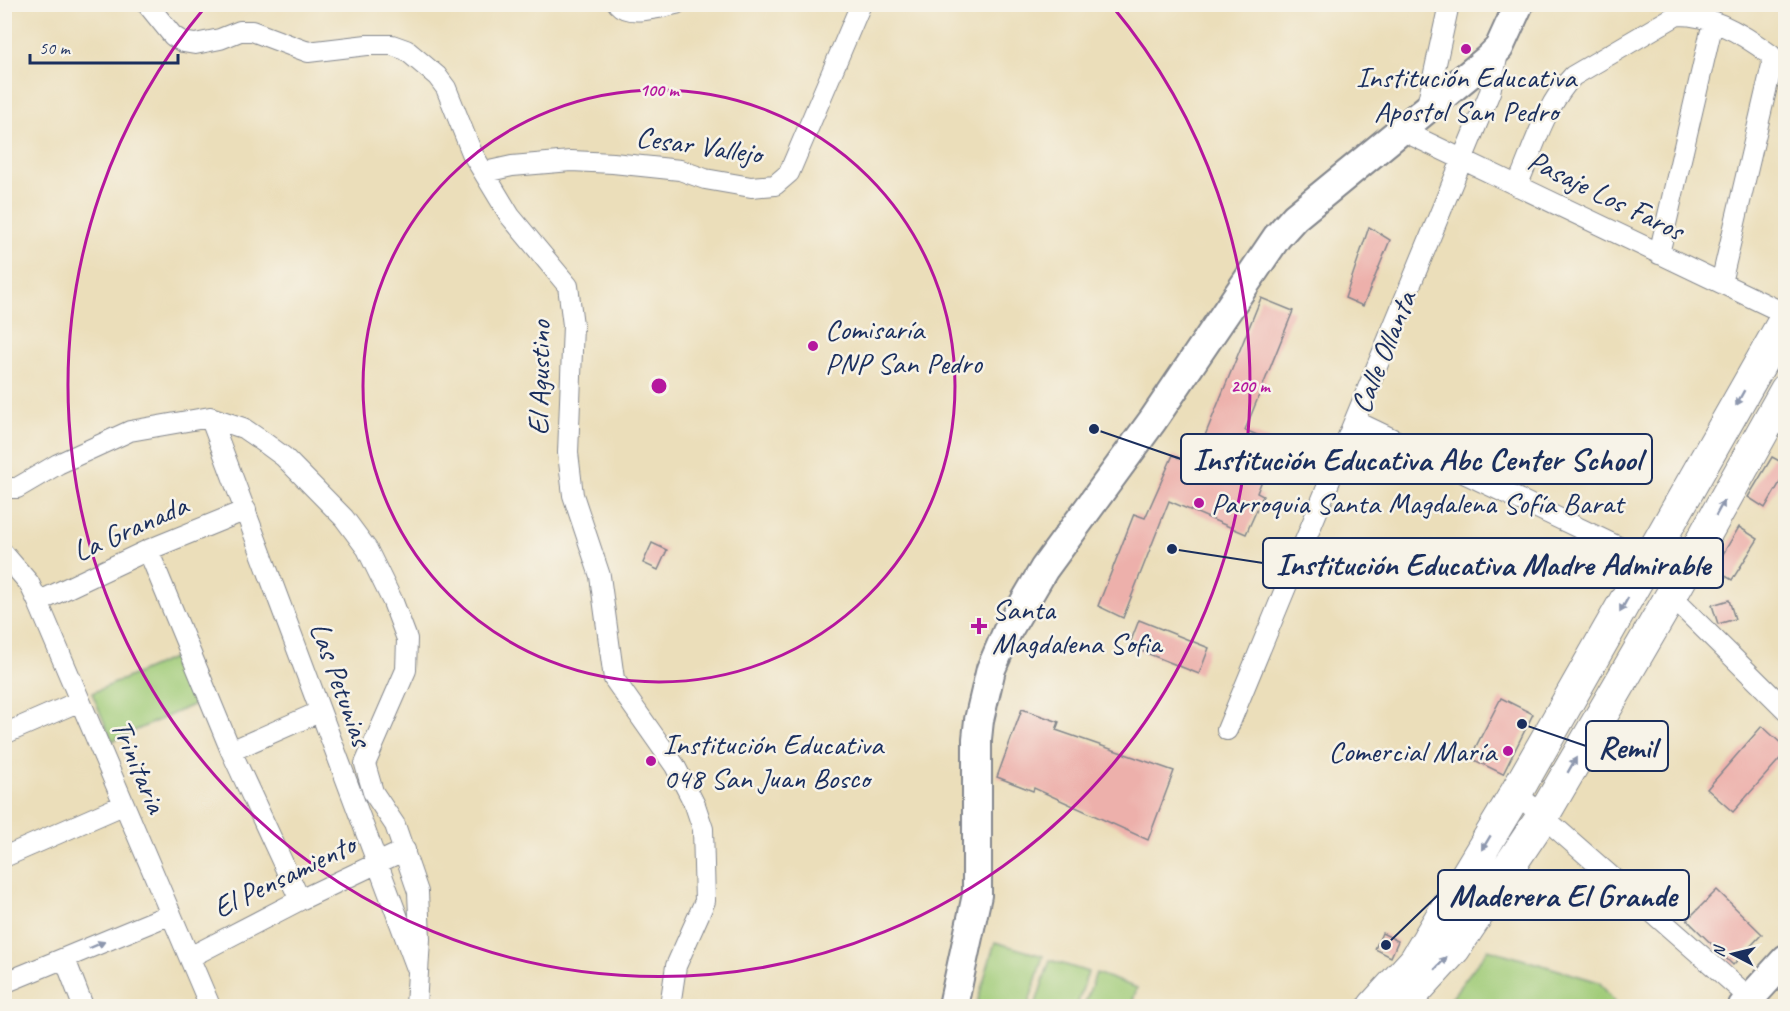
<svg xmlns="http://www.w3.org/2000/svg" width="1790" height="1011" viewBox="0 0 1790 1011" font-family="Caveat,sans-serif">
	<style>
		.green { fill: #a1cc79; stroke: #5e7e6c; stroke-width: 1.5 }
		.building { fill: #edb0ab }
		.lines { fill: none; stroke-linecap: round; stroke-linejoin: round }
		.street-casing { stroke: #83868c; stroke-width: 22 }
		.secondary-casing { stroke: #83868c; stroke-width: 32 }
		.primary-casing { stroke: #83868c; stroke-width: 34 }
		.street { stroke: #fff; stroke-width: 20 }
		.secondary { stroke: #fff; stroke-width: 28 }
		.primary { stroke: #fff; stroke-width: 32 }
		.oneway { fill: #8d97ae }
		.ring { fill: none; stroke: #b5179e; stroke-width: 3 }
		.poi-dot { fill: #b5179e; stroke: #f7f3e8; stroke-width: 2 }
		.labels { text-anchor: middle; stroke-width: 5; stroke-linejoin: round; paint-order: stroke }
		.poi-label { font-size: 30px; fill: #1b2f5e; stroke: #f7f3e8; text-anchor: start }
		.street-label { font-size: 30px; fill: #1b2f5e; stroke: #f7f3e8 }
		.centre { fill: #b5179e; stroke: #f7f3e8; stroke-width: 3 }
		.ring-label { font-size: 18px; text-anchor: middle; font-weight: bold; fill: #b5179e; stroke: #f7f3e8; stroke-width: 5; stroke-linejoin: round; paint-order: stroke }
		.leader { fill: none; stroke: #1b2f5e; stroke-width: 2 }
		.callout-dot { fill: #1b2f5e; stroke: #f7f3e8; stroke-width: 2 }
		.callout { fill: #f7f3e8; stroke: #1b2f5e; stroke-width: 2 }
		.callout-label { font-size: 32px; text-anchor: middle; font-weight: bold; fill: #1b2f5e }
	</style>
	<rect width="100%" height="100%" fill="#f7f3e8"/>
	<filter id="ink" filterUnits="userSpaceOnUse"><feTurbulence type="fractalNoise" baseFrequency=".0167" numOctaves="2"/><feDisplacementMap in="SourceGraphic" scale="12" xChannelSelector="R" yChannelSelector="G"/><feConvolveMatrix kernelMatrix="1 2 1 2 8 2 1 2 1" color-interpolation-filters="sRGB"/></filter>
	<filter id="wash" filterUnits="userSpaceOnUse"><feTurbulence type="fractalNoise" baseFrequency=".008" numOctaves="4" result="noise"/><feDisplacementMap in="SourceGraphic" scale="24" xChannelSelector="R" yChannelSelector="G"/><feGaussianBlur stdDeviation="1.35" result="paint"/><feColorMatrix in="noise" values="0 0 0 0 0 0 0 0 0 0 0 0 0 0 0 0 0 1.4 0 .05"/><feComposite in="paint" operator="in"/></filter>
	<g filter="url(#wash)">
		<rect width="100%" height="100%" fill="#ebdeba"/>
		<path class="green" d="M177 656 197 703 112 741 92 693Z
			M995 942 1043 956 1028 1006H976Z
			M1488 949 1599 982 1618 1006H1445Z
			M1050 960 1088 972 1077 1006H1035Z
			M1096 973 1137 988 1131 1006H1084Z"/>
		<g id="blocks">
			<path class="building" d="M1369 227 1390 240 1363 306 1345 298Z
				M1261 298 1293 311 1245 430 1277 443 1257 493 1263 496 1246 534 1169 501 1123 618 1098 606 1134 514 1145 518 1173 455 1193 465Z
				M1772 457 1785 464V474L1765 508 1748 497Z
				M1739 527 1758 539 1732 580 1714 569Z
				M652 543 667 550 658 570 643 563Z
				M1729 600 1735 619 1718 624 1712 605Z
				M1139 620 1209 648 1199 674 1129 646Z
				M1501 698 1533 714 1503 774 1470 758Z
				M1022 709 1059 722 1056 730 1174 771 1148 840 1034 788 1033 791 997 777Z
				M1762 726 1785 747V753L1733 812 1707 789Z
				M1717 890 1762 934 1733 965 1687 920Z
				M1382 933 1398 941 1391 957 1375 949Z"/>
		</g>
	</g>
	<g filter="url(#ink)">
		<use href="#blocks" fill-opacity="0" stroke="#83868c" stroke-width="1.5"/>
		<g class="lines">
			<defs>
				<path id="street" d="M147 4 173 36 183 42 195 44 220 39 240 31H252L308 52 367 45H392L406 50 437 76 446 88 472 153 510 216 568 286 573 325 568 453 573 495 600 576 614 679 675 766 695 805 703 829 705 901 676 966 670 1006
					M618 4C629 17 660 7 676 4
					M1426 110 1449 4
					M1401 130 1786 314
					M485 172 512 166 571 161 613 163 680 170 705 179 751 187 775 185 789 173 861 4
					M1517 186C1533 150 1545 105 1573 76L1677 15C1710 14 1746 36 1771 55L1772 65 1721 283
					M1659 254 1713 22
					M210 417 416 966
					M1355 421 1648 561
					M4 488H17L58 464 130 431 210 417 243 428 265 443 284 457 344 518 367 549 393 602 407 639 406 670 365 764 373 792 395 825 418 892 420 939 416 1006
					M148 550 231 751 300 900
					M4 554 29 583 38 602 210 1006
					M1671 596 1786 710
					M38 602 148 550 246 510
					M1227 730 1490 92 1499 48
					M4 734 80 701
					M231 751 319 712
					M1516 793 1759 1006
					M4 857 123 805
					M190 957 300 900 405 850
					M65 959 83 1006
					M4 983 171 914"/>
				<path id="secondary" d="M953 1006 977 895V739L979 720 991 669 1007 632 1044 569 1153 420 1277 237 1295 217 1488 59 1499 48 1519 4
					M1743 1006 1786 959"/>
				<path id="primary" d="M1409 998 1454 949 1543 816 1671 596 1786 390
					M1374 1006 1415 961 1516 793 1786 318"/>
			</defs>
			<use href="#street" class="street-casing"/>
			<use href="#secondary" class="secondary-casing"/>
			<use href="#primary" class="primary-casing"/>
			<use href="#street" class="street"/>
			<use href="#secondary" class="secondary"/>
			<use href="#primary" class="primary"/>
		</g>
		<defs><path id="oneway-solid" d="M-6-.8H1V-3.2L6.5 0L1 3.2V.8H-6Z" transform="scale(1.5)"/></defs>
		<g class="oneway">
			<use href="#oneway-solid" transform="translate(1740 398) rotate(119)"/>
			<use href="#oneway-solid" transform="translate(1720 508) rotate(-61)"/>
			<use href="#oneway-solid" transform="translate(1624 605) rotate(119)"/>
			<use href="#oneway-solid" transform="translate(1572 765) rotate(-60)"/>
			<use href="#oneway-solid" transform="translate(1486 843) rotate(121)"/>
			<use href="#oneway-solid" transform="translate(97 945) rotate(-23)"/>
			<use href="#oneway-solid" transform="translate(1441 963) rotate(-47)"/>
		</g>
	</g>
	<g class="ring">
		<circle cx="659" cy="386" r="296"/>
		<path d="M1112 6A591 591 0 1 1 206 6"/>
	</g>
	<g class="poi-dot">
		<circle cx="1466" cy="49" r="6"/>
		<circle cx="813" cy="346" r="6"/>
		<circle cx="1199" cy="503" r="6"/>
		<path d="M976 617h6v6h6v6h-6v6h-6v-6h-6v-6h6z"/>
		<circle cx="1508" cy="751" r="6"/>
		<circle cx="651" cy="761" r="6"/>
	</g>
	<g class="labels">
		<g class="poi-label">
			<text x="1466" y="87" text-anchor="middle">Institución Educativa<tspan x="1466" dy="34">Apostol San Pedro</tspan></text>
			<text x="825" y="339">Comisaría<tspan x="825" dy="34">PNP San Pedro</tspan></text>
			<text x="1211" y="513">Parroquia Santa Magdalena Sofía Barat</text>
			<text x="992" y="619">Santa<tspan x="992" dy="34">Magdalena Sofia</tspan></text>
			<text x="663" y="754">Institución Educativa<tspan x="663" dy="34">048 San Juan Bosco</tspan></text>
			<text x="1496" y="761" text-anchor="end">Comercial María</text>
		</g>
		<g class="street-label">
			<text transform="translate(699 145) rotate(8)" y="10">Cesar Vallejo</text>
			<text transform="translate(1606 195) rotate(26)" y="10">Pasaje Los Faros</text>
			<text transform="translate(1383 352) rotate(-68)" y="10">Calle Ollanta</text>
			<text transform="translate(539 378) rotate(-89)" y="10">El Agustino</text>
			<text transform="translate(130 528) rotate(-24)" y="10">La Granada</text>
			<text transform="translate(341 684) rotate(70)" y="10">Las Petunias</text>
			<text transform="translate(139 766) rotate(67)" y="10">Trinitaria</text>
			<text transform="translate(284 876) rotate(-26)" y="10">El Pensamiento</text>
		</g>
	</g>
	<circle cx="659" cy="386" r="9" class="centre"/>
	<g class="ring-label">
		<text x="659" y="96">100 m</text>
		<text x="1250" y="392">200 m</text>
	</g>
	<path class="leader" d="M1094 429L1181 459M1172 549L1263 563M1522 724L1586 746M1386 945L1438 895"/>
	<g class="callout-dot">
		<circle cx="1094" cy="429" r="6"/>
		<circle cx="1172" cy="549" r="6"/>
		<circle cx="1522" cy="724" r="6"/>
		<circle cx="1386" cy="945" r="6"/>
	</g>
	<g class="callout">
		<rect x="1181" y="434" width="471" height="50" rx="6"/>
		<rect x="1263" y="538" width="460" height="50" rx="6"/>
		<rect x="1586" y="721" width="82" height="50" rx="6"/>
		<rect x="1438" y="870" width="251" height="50" rx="6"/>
	</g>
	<g class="callout-label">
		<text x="1417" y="470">Institución Educativa Abc Center School</text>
		<text x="1493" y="575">Institución Educativa Madre Admirable</text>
		<text x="1627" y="758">Remil</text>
		<text x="1563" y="906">Maderera El Grande</text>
	</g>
	<rect width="1790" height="1011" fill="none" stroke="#f7f3e8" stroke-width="24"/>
	<g transform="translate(1733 954) rotate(277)" stroke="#f7f3e8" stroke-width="4.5" paint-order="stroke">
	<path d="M0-4.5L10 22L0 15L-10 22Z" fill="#1b2f5e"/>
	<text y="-9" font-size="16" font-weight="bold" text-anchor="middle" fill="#1b2f5e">N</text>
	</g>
	<path d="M30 54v9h148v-9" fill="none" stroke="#1b2f5e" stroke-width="3"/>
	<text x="39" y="54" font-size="18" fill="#1b2f5e" stroke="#f7f3e8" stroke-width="4.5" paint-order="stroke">50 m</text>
</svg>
